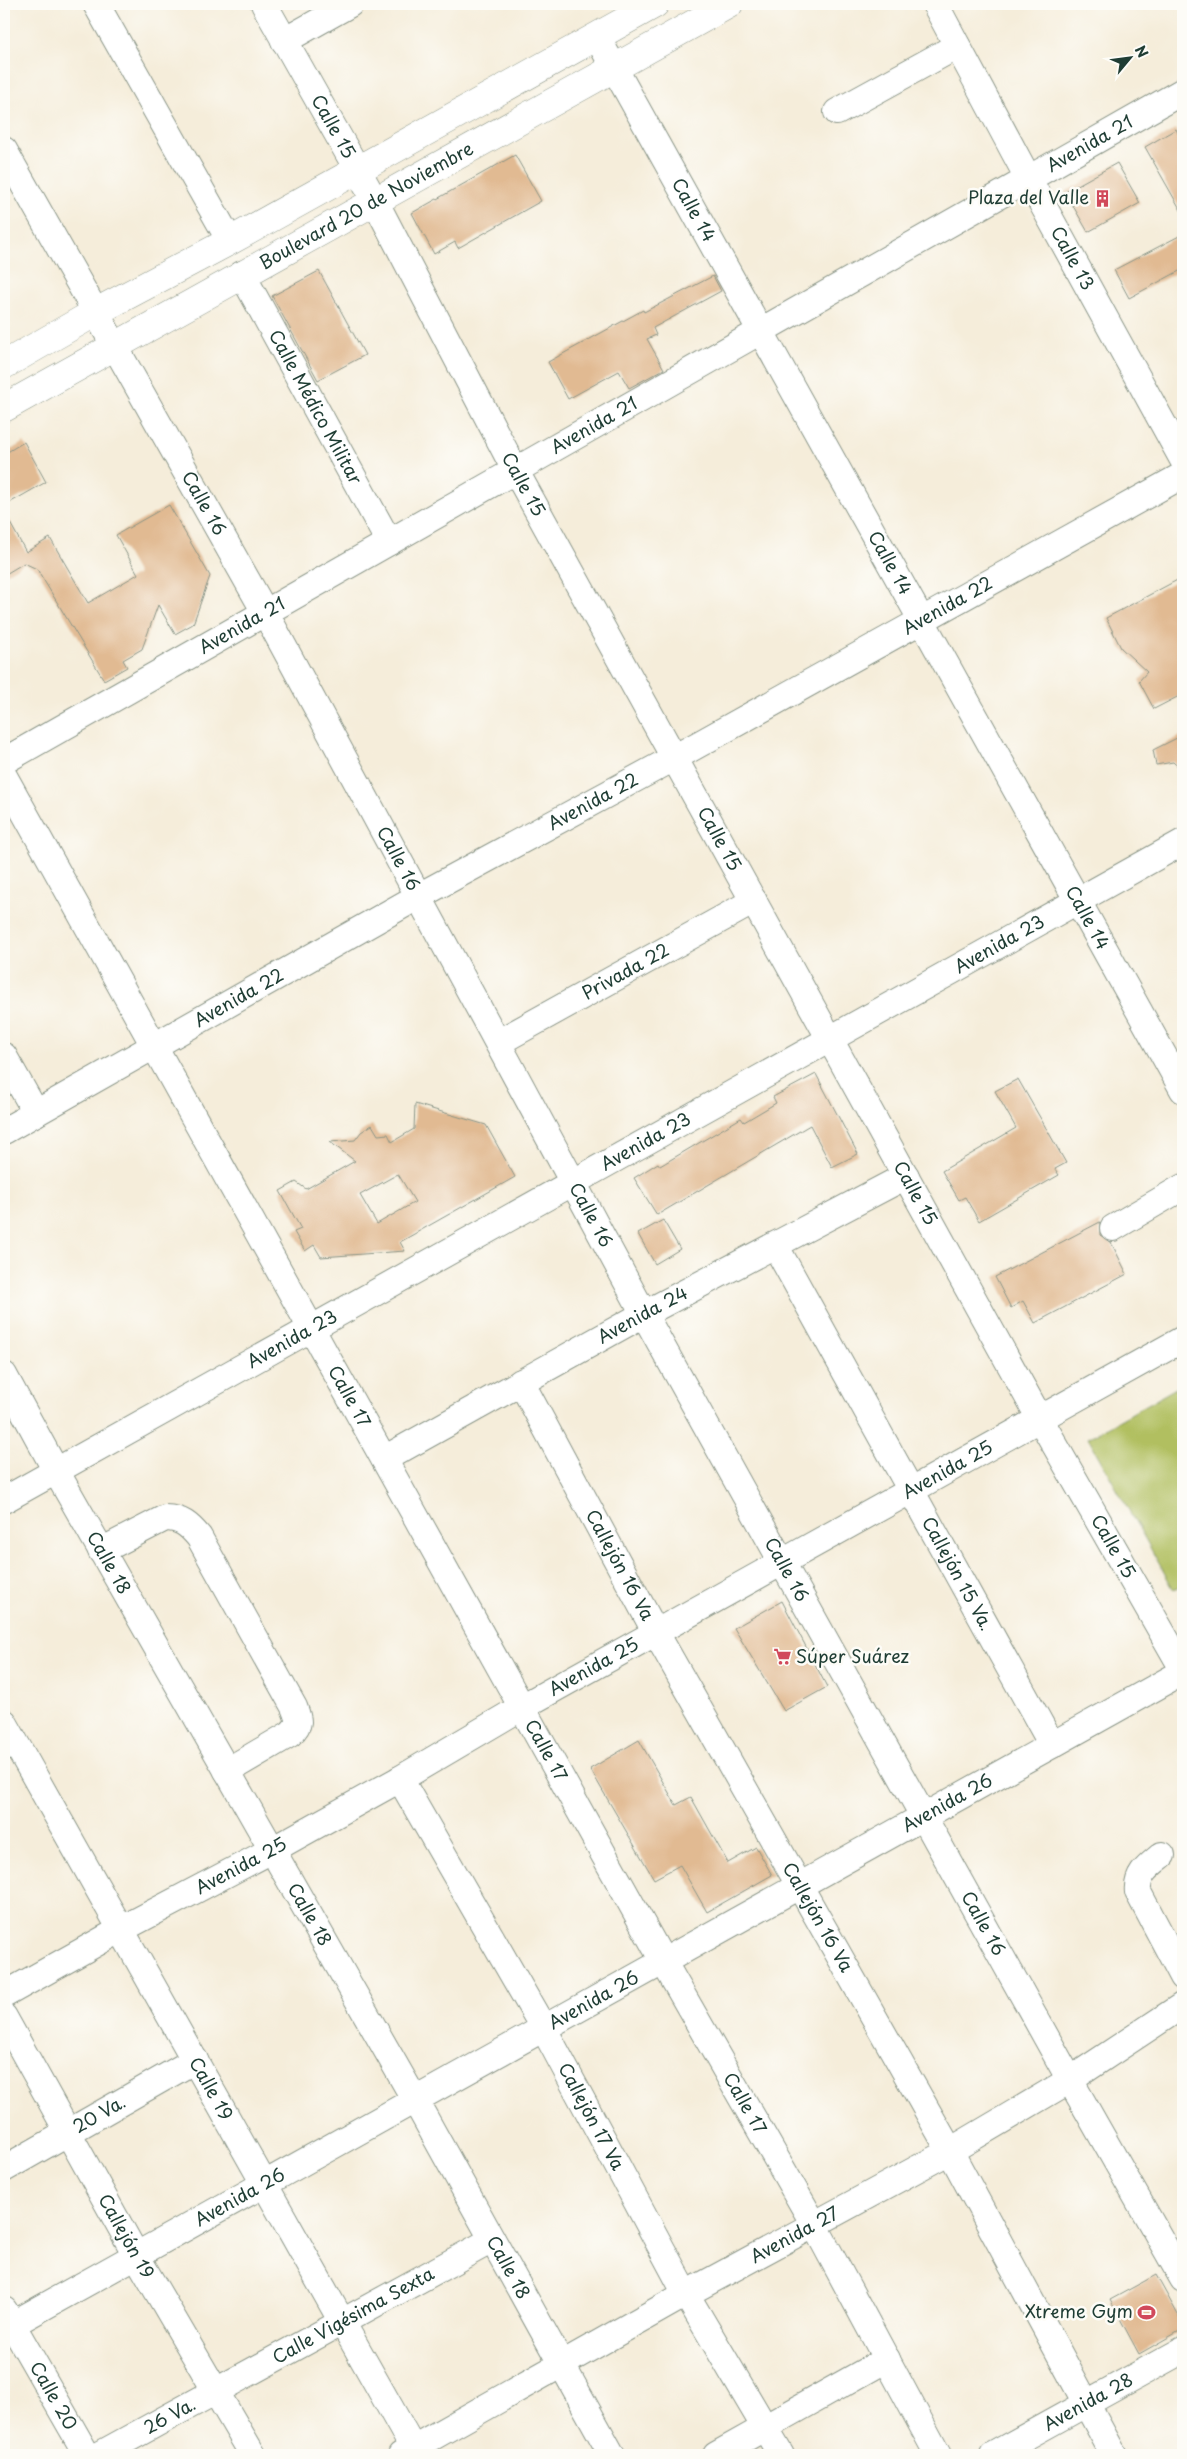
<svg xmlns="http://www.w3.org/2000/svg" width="1187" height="2459" viewBox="0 0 1187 2459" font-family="'Playpen Sans',sans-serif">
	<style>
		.green { fill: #b1bf61; stroke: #687e4a }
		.building { fill: #e1ba92; fill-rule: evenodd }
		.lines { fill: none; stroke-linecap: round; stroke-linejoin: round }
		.minor-casing { stroke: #8a9587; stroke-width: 28 }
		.major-casing { stroke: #8a9587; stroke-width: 29 }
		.minor { stroke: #fff; stroke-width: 26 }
		.major { stroke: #fff; stroke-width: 28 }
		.labels { text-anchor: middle; stroke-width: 5; stroke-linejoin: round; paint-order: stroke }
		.street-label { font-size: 18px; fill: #1f3d34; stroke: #fdfcf7 }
		.poi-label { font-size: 18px; fill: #1f3d34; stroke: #fdfcf7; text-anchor: end }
	</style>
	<rect width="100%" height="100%" fill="#fdfcf7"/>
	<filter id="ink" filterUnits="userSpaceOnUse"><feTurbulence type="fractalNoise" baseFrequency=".02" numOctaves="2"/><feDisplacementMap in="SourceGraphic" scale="10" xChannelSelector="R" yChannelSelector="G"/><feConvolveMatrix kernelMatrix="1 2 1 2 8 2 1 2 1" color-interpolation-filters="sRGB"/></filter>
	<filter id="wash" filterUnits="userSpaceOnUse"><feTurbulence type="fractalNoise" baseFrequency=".0096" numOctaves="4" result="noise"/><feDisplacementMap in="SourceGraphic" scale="20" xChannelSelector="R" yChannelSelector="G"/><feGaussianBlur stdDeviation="1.12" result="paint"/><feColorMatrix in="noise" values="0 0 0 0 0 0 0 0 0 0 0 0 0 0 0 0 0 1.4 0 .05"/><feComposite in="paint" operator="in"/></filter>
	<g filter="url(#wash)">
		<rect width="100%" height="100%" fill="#f5edda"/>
		<path class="green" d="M1183 1384V1585L1174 1590 1088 1438Z"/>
		<g id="blocks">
			<path class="building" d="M1176 129 1183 143V214L1145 147Z
				M515 155 541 201 458 248 455 242 434 254 412 213Z
				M1117 163 1140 203 1088 232 1065 192Z
				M1183 234V269L1129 298 1114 270Z
				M319 271 365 355 318 380 272 296Z
				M713 276 721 291 653 328 656 335 647 339 664 369 629 388 619 371 568 399 548 362 643 310 644 312Z
				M24 442 46 482 4 506V454Z
				M169 505 210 576 193 624 175 634 158 605 142 649 123 660 127 667 104 680 37 569 24 563 4 575V512L26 552 50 538 88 603 138 574 116 535Z
				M1183 577V694L1154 709 1139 681 1147 672 1121 648 1106 618Z
				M1183 735V771L1173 762 1156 765 1153 750Z
				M816 1074 858 1154 832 1167 810 1125 657 1215 634 1178 658 1163 660 1166 741 1118 744 1122 776 1103 773 1097Z
				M1018 1079 1066 1163 1055 1169 1059 1175 979 1221 965 1197 959 1200 942 1171 1016 1128 995 1091Z
				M415 1104 486 1125 515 1177 400 1242 405 1251 321 1257 314 1245 305 1251 294 1232 301 1229 280 1191 296 1182 306 1189 355 1161 330 1142 355 1140 361 1132 372 1125 378 1135 388 1134 392 1142 414 1129ZM398 1174 415 1202 377 1224 360 1195Z
				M663 1220 680 1249 655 1264 638 1234Z
				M1100 1222V1235L1111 1242 1127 1274 1035 1323 1023 1301 1011 1308 995 1277Z
				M782 1601 827 1687 784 1711 734 1628Z
				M639 1740 676 1805 691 1797 728 1863 756 1847 772 1875 707 1912 680 1865 654 1879 590 1769Z
				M1156 2275 1183 2324V2329L1139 2354 1110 2300Z"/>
		</g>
	</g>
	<g filter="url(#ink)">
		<use href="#blocks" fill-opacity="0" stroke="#8a9587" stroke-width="1"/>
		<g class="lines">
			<defs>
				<g id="minor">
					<path d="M96 4 230 241"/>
					<path id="s1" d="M264 4 375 201 515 470 1040 1419 1183 1669"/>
					<path id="s2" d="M935 4 1028 178 1183 460"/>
					<path id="s3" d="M597 37 1183 1090"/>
					<path d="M284 41 350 4"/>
					<path d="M837 112 957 46"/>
					<path id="s4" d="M4 150 265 612 644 1314 1070 2080 1183 2279"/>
					<path id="s5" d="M242 274 389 542"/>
					<path id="s6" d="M4 761 1183 91"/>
					<path id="s7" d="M4 776 663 1961 815 2226 938 2455"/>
					<path id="s8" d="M499 1042 754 901"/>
					<path d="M4 1056 36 1113"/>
					<path id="s9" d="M4 1131 419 896 674 758 1183 475"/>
					<path d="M1113 1228 1183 1187"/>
					<path id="s10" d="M775 1245 1052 1745"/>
					<path id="s11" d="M4 1375 56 1471 415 2100 612 2455"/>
					<path id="s12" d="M521 1382 656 1633 950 2151 1114 2455"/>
					<path id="s13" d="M384 1459 644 1314 906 1176"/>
					<path id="s14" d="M4 1500 1183 842"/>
					<path d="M101 1551 165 1518C181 1518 189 1525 199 1537L294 1707C299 1720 301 1724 290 1734L227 1771"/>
					<path id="s15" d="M4 1722 417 2455"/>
					<path id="s16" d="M400 1779 544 2029 686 2294 781 2455"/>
					<path d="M1162 1855C1149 1866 1136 1874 1138 1892L1183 1977"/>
					<path id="s17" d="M4 1995 120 1930 272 1850 400 1779 522 1707 1183 1339"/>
					<path id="s18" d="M4 2017 136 2255 253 2455"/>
					<path id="s19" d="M4 2169 195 2060"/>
					<path id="s20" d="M4 2310 87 2455"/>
					<path id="s21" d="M4 2329 1183 1672"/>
					<path id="s22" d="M99 2455 492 2240"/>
					<path id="s23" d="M401 2455 686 2294 950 2151 1070 2080 1183 2005"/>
					<path d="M716 2455 887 2359"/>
					<path id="s24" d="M993 2455 1183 2350"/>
				</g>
				<g id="major">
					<path d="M4 365 96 312 230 241 655 4"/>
					<path id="s25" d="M4 408 729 4"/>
				</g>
			</defs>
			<use href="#minor" class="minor-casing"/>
			<use href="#major" class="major-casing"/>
			<use href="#minor" class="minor"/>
			<use href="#major" class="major"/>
		</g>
	</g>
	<defs>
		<symbol id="building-bare" viewBox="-9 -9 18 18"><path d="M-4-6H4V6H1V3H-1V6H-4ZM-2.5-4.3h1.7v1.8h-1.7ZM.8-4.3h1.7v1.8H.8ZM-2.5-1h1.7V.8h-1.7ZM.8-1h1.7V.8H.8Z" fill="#d1495b" stroke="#fdfcf7" stroke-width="2.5" paint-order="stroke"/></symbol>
		<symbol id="supermarket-bare" viewBox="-9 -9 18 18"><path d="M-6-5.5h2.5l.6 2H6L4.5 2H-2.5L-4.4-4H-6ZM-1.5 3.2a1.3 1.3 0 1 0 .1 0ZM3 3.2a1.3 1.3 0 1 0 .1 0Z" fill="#d1495b" stroke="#fdfcf7" stroke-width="2.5" paint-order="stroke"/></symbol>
		<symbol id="stadium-bare" viewBox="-9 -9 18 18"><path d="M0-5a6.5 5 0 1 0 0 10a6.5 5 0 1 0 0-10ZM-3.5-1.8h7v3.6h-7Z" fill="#d1495b" stroke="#fdfcf7" stroke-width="2.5" paint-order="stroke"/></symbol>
	</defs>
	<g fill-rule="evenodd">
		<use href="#building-bare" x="1090" y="186" width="25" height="25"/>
		<use href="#supermarket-bare" x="770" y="1644" width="25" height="25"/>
		<use href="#stadium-bare" x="1134" y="2300" width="25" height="25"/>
	</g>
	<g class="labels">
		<g class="street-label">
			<text dy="6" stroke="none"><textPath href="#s1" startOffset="141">Calle 15</textPath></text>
			<text dy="6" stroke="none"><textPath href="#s6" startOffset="1249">Avenida 21</textPath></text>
			<text dy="6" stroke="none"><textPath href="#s25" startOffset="415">Boulevard 20 de Noviembre</textPath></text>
			<text dy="6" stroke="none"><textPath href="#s3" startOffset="198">Calle 14</textPath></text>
			<text dy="6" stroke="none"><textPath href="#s2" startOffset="289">Calle 13</textPath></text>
			<text dy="6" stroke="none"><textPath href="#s5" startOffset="152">Calle Médico Militar</textPath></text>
			<text dy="6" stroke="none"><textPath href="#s6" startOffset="679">Avenida 21</textPath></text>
			<text dy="6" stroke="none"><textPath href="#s1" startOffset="546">Calle 15</textPath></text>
			<text dy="6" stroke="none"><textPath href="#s4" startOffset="406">Calle 16</textPath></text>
			<text dy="6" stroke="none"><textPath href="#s3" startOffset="602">Calle 14</textPath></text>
			<text dy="6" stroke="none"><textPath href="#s9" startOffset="1080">Avenida 22</textPath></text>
			<text dy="6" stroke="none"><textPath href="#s6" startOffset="274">Avenida 21</textPath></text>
			<text dy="6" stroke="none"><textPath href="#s9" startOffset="675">Avenida 22</textPath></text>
			<text dy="6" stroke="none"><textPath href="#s1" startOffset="951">Calle 15</textPath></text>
			<text dy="6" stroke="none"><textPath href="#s4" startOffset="811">Calle 16</textPath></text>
			<text dy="6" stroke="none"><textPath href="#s3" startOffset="1008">Calle 14</textPath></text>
			<text dy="6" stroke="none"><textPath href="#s14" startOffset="1140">Avenida 23</textPath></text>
			<text dy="6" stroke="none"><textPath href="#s8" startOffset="145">Privada 22</textPath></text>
			<text dy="6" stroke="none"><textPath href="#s9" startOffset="270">Avenida 22</textPath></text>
			<text dy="6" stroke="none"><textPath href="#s14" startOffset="735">Avenida 23</textPath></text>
			<text dy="6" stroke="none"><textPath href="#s1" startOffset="1356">Calle 15</textPath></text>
			<text dy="6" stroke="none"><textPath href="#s4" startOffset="1216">Calle 16</textPath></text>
			<text dy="6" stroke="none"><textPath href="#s13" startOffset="296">Avenida 24</textPath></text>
			<text dy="6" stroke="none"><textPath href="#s14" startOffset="330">Avenida 23</textPath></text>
			<text dy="6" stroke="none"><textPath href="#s7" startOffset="710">Calle 17</textPath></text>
			<text dy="6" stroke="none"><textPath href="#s17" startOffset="1080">Avenida 25</textPath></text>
			<text dy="6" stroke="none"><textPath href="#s1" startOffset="1761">Calle 15</textPath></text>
			<text dy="6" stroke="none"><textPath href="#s11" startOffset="215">Calle 18</textPath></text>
			<text dy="6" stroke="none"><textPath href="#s12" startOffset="208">Callejón 16 Va</textPath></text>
			<text dy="6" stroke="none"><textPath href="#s4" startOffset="1621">Calle 16</textPath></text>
			<text dy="6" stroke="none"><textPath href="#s10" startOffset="376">Callejón 15 Va.</textPath></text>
			<text dy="6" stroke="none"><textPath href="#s17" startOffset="675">Avenida 25</textPath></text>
			<text dy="6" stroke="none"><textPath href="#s7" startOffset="1115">Calle 17</textPath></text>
			<text dy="6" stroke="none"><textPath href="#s21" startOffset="1080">Avenida 26</textPath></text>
			<text dy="6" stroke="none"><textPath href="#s17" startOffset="270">Avenida 25</textPath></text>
			<text dy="6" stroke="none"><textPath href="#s11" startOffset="620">Calle 18</textPath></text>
			<text dy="6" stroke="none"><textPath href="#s12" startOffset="612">Callejón 16 Va</textPath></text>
			<text dy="6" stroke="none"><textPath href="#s4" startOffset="2026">Calle 16</textPath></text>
			<text dy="6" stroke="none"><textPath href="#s21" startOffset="675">Avenida 26</textPath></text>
			<text dy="6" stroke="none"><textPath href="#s15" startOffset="421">Calle 19</textPath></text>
			<text dy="6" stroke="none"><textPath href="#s7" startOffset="1520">Calle 17</textPath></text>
			<text dy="6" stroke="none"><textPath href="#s19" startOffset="110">20 Va.</textPath></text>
			<text dy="6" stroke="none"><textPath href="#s16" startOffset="388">Callejón 17 Va</textPath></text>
			<text dy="6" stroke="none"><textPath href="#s21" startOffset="270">Avenida 26</textPath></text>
			<text dy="6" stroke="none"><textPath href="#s23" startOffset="451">Avenida 27</textPath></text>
			<text dy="6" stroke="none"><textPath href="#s18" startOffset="251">Callejón 19</textPath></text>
			<text dy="6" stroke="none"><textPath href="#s11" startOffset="1025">Calle 18</textPath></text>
			<text dy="6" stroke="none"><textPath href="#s22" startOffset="290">Calle Vigésima Sexta</textPath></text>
			<text dy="6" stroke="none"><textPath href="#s20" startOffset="99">Calle 20</textPath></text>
			<text dy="6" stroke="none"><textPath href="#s24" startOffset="109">Avenida 28</textPath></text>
			<text dy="6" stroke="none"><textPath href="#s22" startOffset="81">26 Va.</textPath></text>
		</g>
		<g class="poi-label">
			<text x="1089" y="204">Plaza del Valle</text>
			<text x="796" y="1663" text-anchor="start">Súper Suárez</text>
			<text x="1133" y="2318">Xtreme Gym</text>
		</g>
	</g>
	<rect width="1187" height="2459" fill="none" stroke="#fdfcf7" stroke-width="20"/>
	<g transform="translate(1130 58) rotate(61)" stroke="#fdfcf7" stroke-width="4" paint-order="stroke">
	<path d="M0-4L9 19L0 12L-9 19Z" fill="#1f3d34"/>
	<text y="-8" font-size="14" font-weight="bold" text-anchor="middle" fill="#1f3d34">N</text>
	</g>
</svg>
